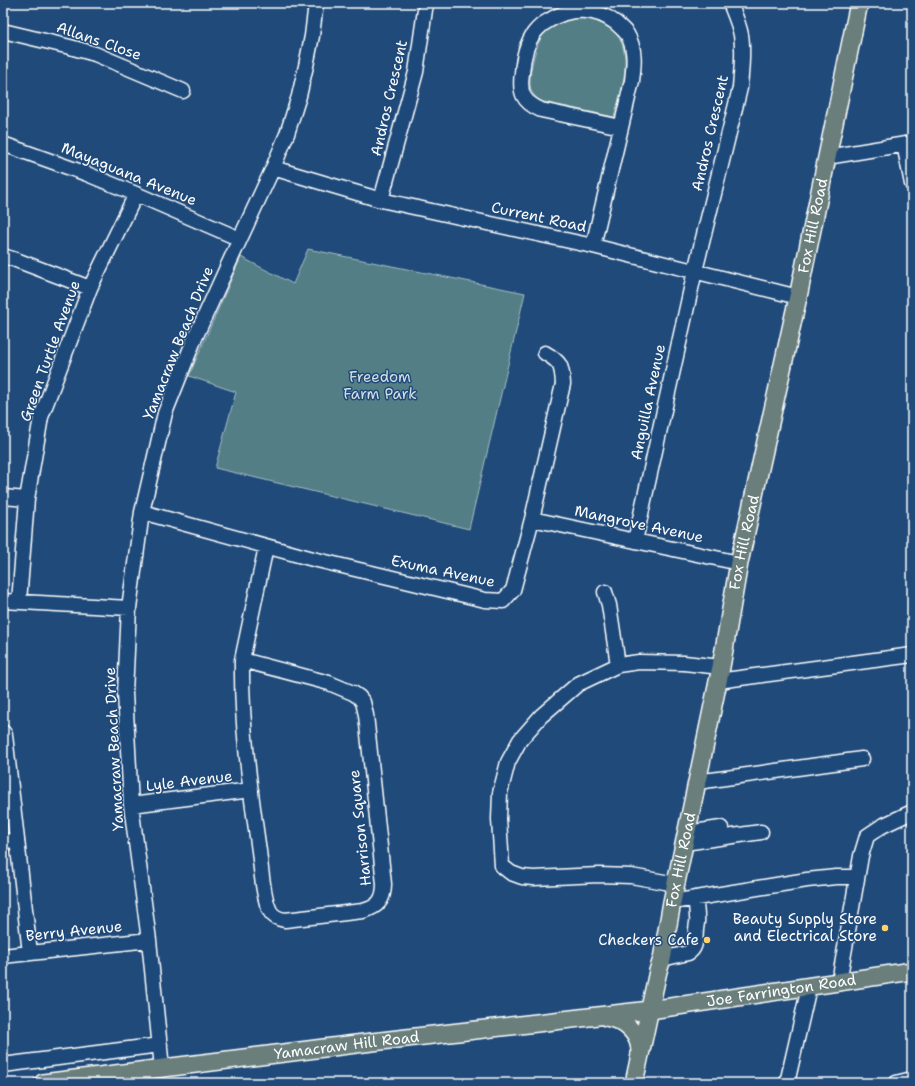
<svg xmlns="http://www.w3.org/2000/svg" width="915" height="1086" viewBox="0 0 915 1086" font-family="'Shantell Sans',sans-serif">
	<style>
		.green { fill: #527e86; stroke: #a8bec2 }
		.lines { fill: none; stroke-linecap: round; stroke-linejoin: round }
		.minor-casing { stroke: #fff; stroke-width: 17 }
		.major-casing { stroke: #fff; stroke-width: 20 }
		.minor { stroke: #1f4a7a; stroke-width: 14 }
		.major { stroke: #6b7f7c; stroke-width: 17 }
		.poi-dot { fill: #ffd166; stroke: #1f4a7a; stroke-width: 1.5 }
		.labels { text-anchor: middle; stroke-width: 3; stroke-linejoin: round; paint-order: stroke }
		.street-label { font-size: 15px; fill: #fff; stroke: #1f4a7a }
		.park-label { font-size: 15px; fill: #d4dfe1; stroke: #1f4a7a }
		.poi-label { font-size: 15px; fill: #fff; stroke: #1f4a7a; text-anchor: end }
	</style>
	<rect width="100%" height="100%" fill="#1f4a7a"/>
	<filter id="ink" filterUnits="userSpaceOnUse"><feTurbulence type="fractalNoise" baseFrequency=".025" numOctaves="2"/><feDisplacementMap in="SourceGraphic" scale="8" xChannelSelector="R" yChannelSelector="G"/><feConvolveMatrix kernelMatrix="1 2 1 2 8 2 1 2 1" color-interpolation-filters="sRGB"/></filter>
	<g filter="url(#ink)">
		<path class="green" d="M578 18C591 18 602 20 612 29 636 52 621 90 614 117L544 102C538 100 534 96 531 90 527 79 535 48 541 38 542 36 545 33 547 31 555 23 567 20 578 18Z
			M308 249 525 293 469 529 215 468 236 392 189 376 241 257 293 284Z"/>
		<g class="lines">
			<defs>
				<path id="minor" d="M3 31 70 47 95 54 183 91
					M3 144 87 174 136 194 240 239
					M904 144 912 184
					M827 157 912 143
					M273 168 381 200 593 246 798 297
					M381 200 416 72 426 3
					M593 246 632 81C634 65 636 49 627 34 624 30 619 26 616 23 595 7 569 7 548 21 542 24 538 28 534 33 526 44 523 60 522 73 519 93 523 102 541 110L621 127
					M3 256 16 260 90 288
					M3 497 27 499
					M142 512 313 559 485 600 503 601 513 590 532 519 563 384C562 366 561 362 545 353
					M532 519 739 563
					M635 541 695 271 740 88C741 71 744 53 741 35 739 24 734 13 730 3
					M605 592 609 605 618 665
					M3 601 129 608
					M19 602 27 499 41 417 90 288 136 194
					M242 660C241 724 250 788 259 851 261 867 263 898 270 911 273 917 279 919 285 920L363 911C378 907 384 900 384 884L366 715 363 702 359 697 353 693 329 683 242 660 266 547
					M718 681 912 655
					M3 732 5 735 30 953
					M697 782 862 759
					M131 805 251 790
					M687 831 694 832 721 828
					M3 841 17 840
					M684 843 761 832
					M676 884 631 876 599 875 534 878 522 877 511 873 502 866 499 819 500 793 508 762 520 740 541 716 578 684 618 665 639 662 684 663 721 667
					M672 902 807 880 836 877H857
					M3 956 149 940
					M662 959 688 953C697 948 695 939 696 930 696 926 698 922 697 917 697 911 696 905 695 898
					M839 982 861 856 867 836 882 826 912 812
					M3 1065 160 1045
					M162 1068 149 940 131 805 125 693 129 608 142 512 165 413 194 340 240 239 273 168 287 134 299 96 306 66 312 36 316 3
					M787 1083 809 987
					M896 1083 912 1079"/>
				<g id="major">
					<path d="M606 1017C625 1020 641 1034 640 1054"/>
					<path id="s1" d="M43 1083 372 1042 650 1010 912 971"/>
					<path id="s2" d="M634 1083 658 971 662 959 672 902 721 667 739 563 798 297 859 3"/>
				</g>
			</defs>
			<use href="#minor" class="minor-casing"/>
			<use href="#major" class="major-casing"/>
			<use href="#minor" class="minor"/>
			<use href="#major" class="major"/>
		</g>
	</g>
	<g class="poi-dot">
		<circle cx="885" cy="928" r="4"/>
		<circle cx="707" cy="940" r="4"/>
	</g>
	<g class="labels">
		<g class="street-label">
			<text transform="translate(99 41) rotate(19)" y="5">Allans Close</text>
			<text transform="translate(389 98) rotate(-77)" y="5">Andros Crescent</text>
			<text transform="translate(710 133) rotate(-77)" y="5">Andros Crescent</text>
			<text transform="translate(129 174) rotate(22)" y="5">Mayaguana Avenue</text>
			<text transform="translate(539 217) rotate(12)" y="5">Current Road</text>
			<text dy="5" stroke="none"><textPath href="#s2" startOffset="876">Fox Hill Road</textPath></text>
			<text transform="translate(178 343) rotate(-68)" y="5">Yamacraw Beach Drive</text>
			<text transform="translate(50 351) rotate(-70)" y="5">Green Turtle Avenue</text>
			<text transform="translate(648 402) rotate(-78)" y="5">Anguilla Avenue</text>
			<text transform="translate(639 524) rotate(12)" y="5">Mangrove Avenue</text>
			<text dy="5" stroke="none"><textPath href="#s2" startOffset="552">Fox Hill Road</textPath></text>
			<text transform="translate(443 571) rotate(12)" y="5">Exuma Avenue</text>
			<text transform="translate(114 749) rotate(-93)" y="5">Yamacraw Beach Drive</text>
			<text transform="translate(189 781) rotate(-7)" y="5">Lyle Avenue</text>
			<text transform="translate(360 828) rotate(-96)" y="5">Harrison Square</text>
			<text dy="5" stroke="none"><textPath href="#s2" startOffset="228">Fox Hill Road</textPath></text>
			<text transform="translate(74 931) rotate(-6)" y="5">Berry Avenue</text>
			<text dy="5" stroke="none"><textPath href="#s1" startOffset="744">Joe Farrington Road</textPath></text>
			<text dy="5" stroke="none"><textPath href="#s1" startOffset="306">Yamacraw Hill Road</textPath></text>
		</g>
		<g class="park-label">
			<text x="380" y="382">Freedom<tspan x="380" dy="17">Farm Park</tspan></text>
		</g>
		<g class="poi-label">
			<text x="877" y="924">Beauty Supply Store<tspan x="877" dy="17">and Electrical Store</tspan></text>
			<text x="699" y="945">Checkers Cafe</text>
		</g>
	</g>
	<rect width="915" height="1086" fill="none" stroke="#1f4a7a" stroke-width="16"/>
	<rect x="8" y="8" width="899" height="1070" fill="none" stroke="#fff" stroke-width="1.5" filter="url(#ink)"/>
</svg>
